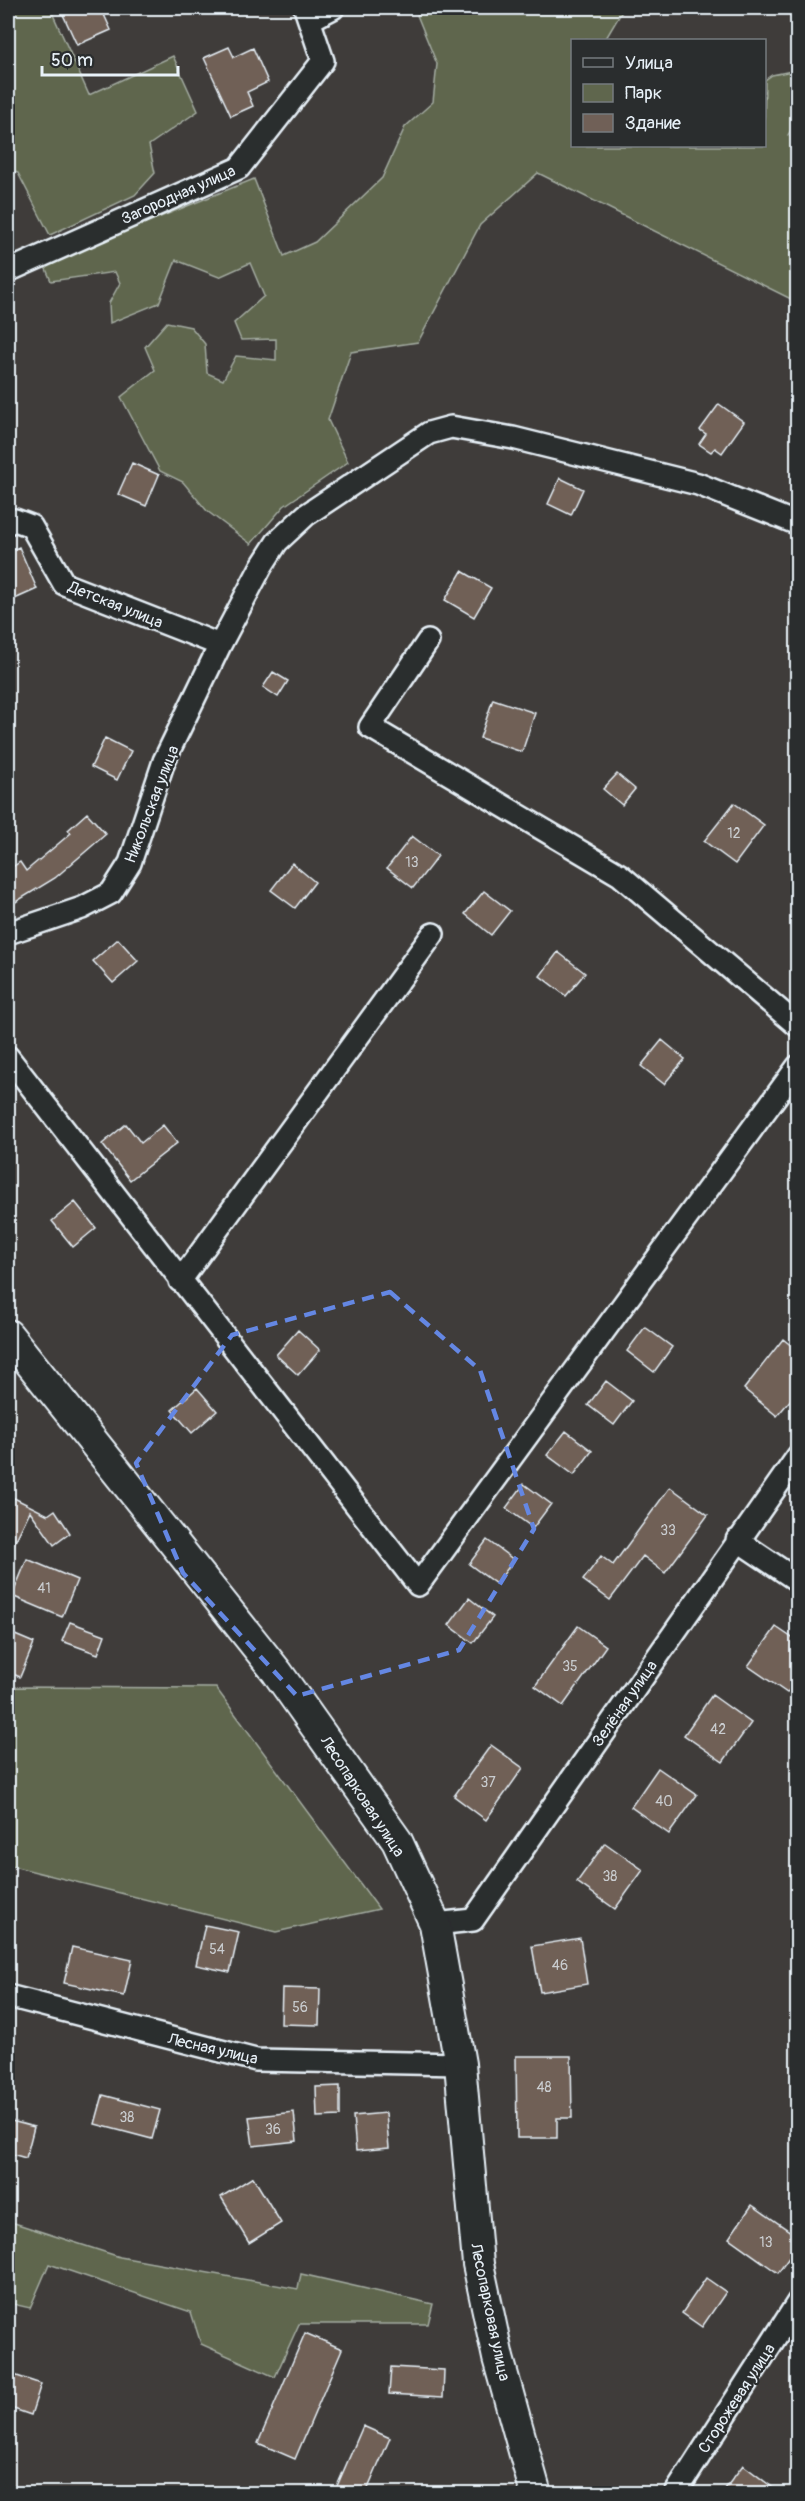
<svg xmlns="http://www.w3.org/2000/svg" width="805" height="2501" viewBox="0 0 805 2501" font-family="Pangolin,sans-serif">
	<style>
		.green { fill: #5f664d; stroke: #a4aca2; stroke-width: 1.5 }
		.building { fill: #706057; stroke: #e8f1f8; stroke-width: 1.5 }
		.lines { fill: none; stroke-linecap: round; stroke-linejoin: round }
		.street-casing { stroke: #e8f1f8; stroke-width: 26 }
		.secondary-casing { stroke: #e8f1f8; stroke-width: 34 }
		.street { stroke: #2a2d2e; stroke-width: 21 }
		.secondary { stroke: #2a2d2e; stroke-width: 30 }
		.marked { fill: none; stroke: #6487e3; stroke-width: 4.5; stroke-dasharray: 12 8; stroke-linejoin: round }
		.labels { text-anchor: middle; stroke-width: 4.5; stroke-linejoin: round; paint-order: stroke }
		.number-label { font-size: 14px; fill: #cacdd0 }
		.street-label { font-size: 16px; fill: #e8f1f8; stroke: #2a2d2e }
	</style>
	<rect width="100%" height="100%" fill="#3f3c3a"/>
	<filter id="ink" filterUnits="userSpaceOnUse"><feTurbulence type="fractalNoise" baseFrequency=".0167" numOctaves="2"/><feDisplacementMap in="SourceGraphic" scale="12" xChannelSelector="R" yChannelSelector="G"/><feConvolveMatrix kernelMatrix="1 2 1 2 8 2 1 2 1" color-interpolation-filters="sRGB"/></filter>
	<g filter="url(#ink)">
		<path class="green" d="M8 8H55L51 10 89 95 173 56 198 111 149 145 155 173 135 195 50 235 18 173 8 169Z
			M429 8H624L605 40H572V146H764L765 80 772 75 797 70V121L788 135 797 140V302L538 173 480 225 418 342 351 352 328 420 348 462 284 506 251 544 207 511 183 482 160 471 121 397 155 370 145 347 167 322 191 327 205 344 207 373 223 380 236 356 276 360V339L241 340 234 323 264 296 250 263 219 277 176 260 159 303 110 323 109 303 120 283 115 272 51 281 44 264 254 179 284 256 315 242 382 178 405 127 433 102 437 64 417 15Z
			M8 1687 216 1688 379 1909 276 1932 8 1865Z
			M8 2221 120 2257 298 2289 301 2274 433 2304 428 2324H299L275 2377 201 2344 191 2312 49 2264 30 2308 8 2303Z"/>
		<path class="building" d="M60 8H101L111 30 77 45Z
			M229 47 234 57 253 48 268 82 247 92 253 106 231 116 204 58Z
			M719 404 744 422 722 453 715 448 711 452 699 444 706 434 700 430Z
			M132 463 159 475 146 506 118 494Z
			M560 478 583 489 571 515 548 504Z
			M19 547 37 589 8 602V552Z
			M462 571 491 588 474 617 445 600Z
			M273 672 288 681 278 697 263 687Z
			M493 699 535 713 522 752 480 738Z
			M105 738 131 751 117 780 91 767Z
			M617 774 635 789 622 805 603 789Z
			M734 803 764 825 735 864 704 841Z
			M87 813 106 834 55 878 14 903 8 893V870L20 862 26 871 71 833 68 830Z
			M412 836 438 856 413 888 387 868Z
			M292 863 315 882 295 908 271 890Z
			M484 891 510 911 491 935 465 914Z
			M118 939 138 961 113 983 93 961Z
			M558 952 585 973 566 996 540 976Z
			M662 1040 685 1059 664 1084 641 1066Z
			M126 1124 141 1143 163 1125 177 1143 130 1180 102 1144Z
			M75 1202 96 1228 73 1247 52 1221Z
			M645 1327 672 1347 654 1372 627 1351Z
			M298 1330 320 1350 298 1375 276 1355Z
			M783 1339 798 1351V1391L777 1416 744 1389Z
			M606 1381 632 1401 614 1425 588 1405Z
			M197 1388 217 1411 192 1433 172 1410Z
			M566 1431 592 1451 574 1475 547 1455Z
			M524 1484 551 1504 533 1528 506 1508Z
			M670 1487 708 1515 665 1573 643 1556 610 1600 583 1580 601 1556 613 1565Z
			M8 1495 48 1515 55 1510 70 1533 54 1545 30 1511 8 1556Z
			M487 1540 514 1560 496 1584 469 1564Z
			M27 1559 77 1580 62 1617 12 1596Z
			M469 1598 493 1617 473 1643 449 1625Z
			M70 1622 105 1635 98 1654 62 1641Z
			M578 1626 606 1646 563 1706 535 1686Z
			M776 1627 798 1642V1678L787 1693 748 1666Z
			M8 1632 34 1643 20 1677 8 1672Z
			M712 1695 751 1723 723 1762 684 1735Z
			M491 1745 523 1768 486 1820 454 1796Z
			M658 1768 697 1795 669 1834 631 1807Z
			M605 1843 643 1870 615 1909 577 1882Z
			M205 1925 239 1932 230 1972 196 1965Z
			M580 1938 587 1984 540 1992 532 1946Z
			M72 1947 132 1960 124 1996 64 1983Z
			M282 1988 320 1989 319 2025 281 2024Z
			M516 2056H571L572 2118H557V2138H517Z
			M340 2086V2116L317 2117 316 2087Z
			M103 2095 160 2110 152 2139 95 2124Z
			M294 2112 297 2141 253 2146 249 2117Z
			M386 2113 389 2148 356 2151 353 2116Z
			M8 2120 34 2127 26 2158 8 2153Z
			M253 2177 281 2223 249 2243 221 2197Z
			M752 2205 798 2237V2245L778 2273 729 2238Z
			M706 2278 726 2292 702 2327 682 2313Z
			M305 2333 342 2349 295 2459 258 2443Z
			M391 2367 444 2370 443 2397 389 2394Z
			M8 2373 41 2384 31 2415 8 2407Z
			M363 2426 390 2438 366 2493H334Z
			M743 2465 780 2493H722Z"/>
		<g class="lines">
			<defs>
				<path id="street" d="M310 20 333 8
					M8 271 239 168 323 61 305 8
					M8 523 15 520 31 526 64 584 220 645
					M428 641 370 727 620 875 798 1026
					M8 933 82 908 111 893 130 863 164 761 220 645 261 567 277 542 306 515 429 433 451 427 513 438 698 484 798 524
					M8 1057 418 1585 798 1066
					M180 1281 433 934
					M737 1540 798 1581
					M435 1924 473 1920 798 1456
					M8 1996 256 2060 460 2064
					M675 2494 798 2302"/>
				<path id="secondary" d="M8 1335 277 1672 397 1841 435 1924 460 2064 478 2264 498 2358 536 2494"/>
			</defs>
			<use href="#street" class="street-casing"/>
			<use href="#secondary" class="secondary-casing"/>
			<use href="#street" class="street"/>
			<use href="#secondary" class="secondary"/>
		</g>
	</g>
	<path class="marked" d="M390 1292 480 1370 534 1529 459 1650 297 1696 183 1573 136 1463 232 1335Z"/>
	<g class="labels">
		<g class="number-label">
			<text x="734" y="838">12</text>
			<text x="412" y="867">13</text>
			<text x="668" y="1535">33</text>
			<text x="44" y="1593">41</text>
			<text x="570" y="1671">35</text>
			<text x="718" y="1734">42</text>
			<text x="488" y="1787">37</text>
			<text x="664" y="1806">40</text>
			<text x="610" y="1881">38</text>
			<text x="217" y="1954">54</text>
			<text x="560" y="1970">46</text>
			<text x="300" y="2012">56</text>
			<text x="544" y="2092">48</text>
			<text x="127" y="2122">38</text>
			<text x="273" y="2134">36</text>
			<text x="766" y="2247">13</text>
		</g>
		<g class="street-label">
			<text transform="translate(178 194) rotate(-24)" y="6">Загородная улица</text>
			<text transform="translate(116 604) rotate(22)" y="6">Детская улица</text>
			<text transform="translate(151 804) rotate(-69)" y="6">Никольская улица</text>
			<text transform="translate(624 1703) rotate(-55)" y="6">Зелёная улица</text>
			<text transform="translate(363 1796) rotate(57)" y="6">Лесопарковая улица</text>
			<text transform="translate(213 2048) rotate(13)" y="6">Лесная улица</text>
			<text transform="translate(491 2312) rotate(78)" y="6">Лесопарковая улица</text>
			<text transform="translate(736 2398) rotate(-57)" y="6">Сторожевая улица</text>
		</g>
	</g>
	<rect width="805" height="2501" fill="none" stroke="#2a2d2e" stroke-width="30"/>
	<rect x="15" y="15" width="775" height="2471" fill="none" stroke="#e8f1f8" stroke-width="2" filter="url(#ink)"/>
	<rect x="571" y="39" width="195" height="108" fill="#2a2d2e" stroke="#767b7f" stroke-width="1.5"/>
	<rect x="583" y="58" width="30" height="9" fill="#2a2d2e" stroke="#767b7f" stroke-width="1.5"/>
	<text x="625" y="69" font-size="18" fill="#e8f1f8">Улица</text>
	<rect x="583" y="84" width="30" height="18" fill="#5f664d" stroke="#767b7f" stroke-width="1.5"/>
	<text x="625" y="99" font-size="18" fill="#e8f1f8">Парк</text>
	<rect x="583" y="114" width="30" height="18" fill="#706057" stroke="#767b7f" stroke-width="1.5"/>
	<text x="625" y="129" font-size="18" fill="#e8f1f8">Здание</text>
	<path d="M42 66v9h136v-9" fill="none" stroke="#e8f1f8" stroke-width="3"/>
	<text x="51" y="66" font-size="18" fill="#e8f1f8" stroke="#2a2d2e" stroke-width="4.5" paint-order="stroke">50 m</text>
</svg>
